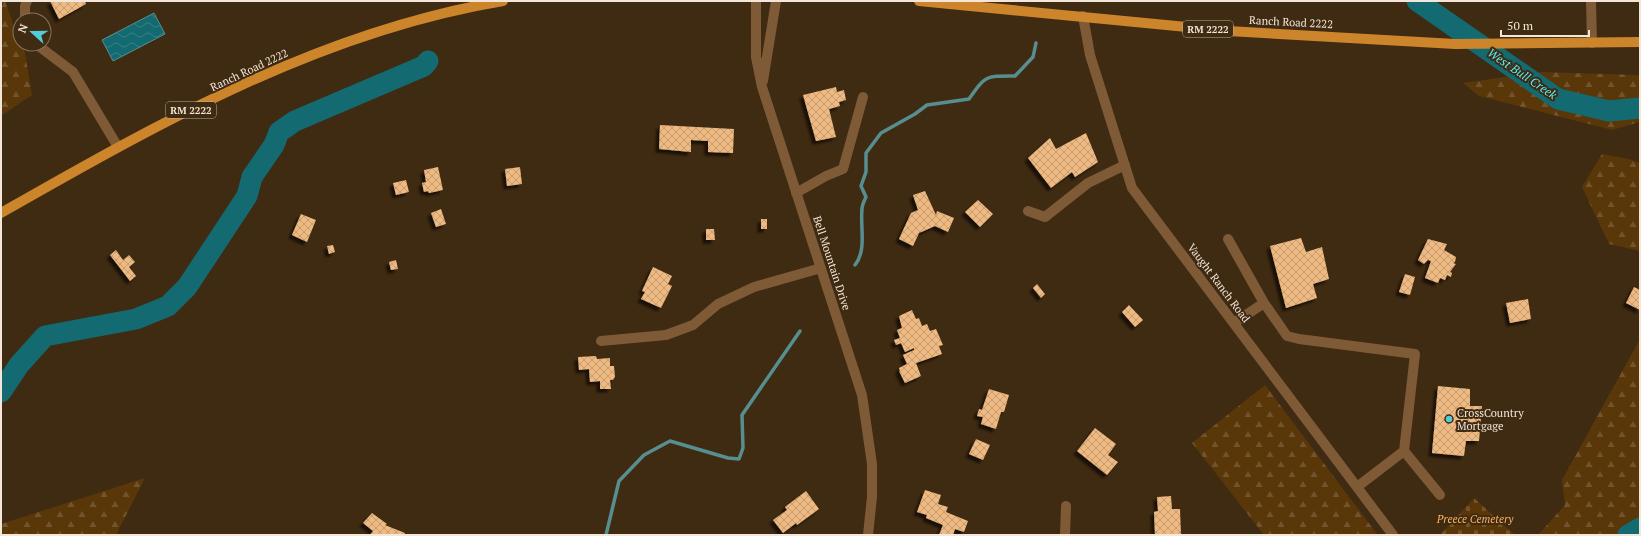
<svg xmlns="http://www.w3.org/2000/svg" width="1641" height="536" viewBox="0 0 1641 536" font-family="'PT Serif',serif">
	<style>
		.forest { fill: url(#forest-firs) }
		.cemetery { fill: url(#cemetery-stones) }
		.water { fill: url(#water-waves); stroke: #578f90 }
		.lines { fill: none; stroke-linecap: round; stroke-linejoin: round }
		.stream { stroke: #578f90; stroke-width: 3.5 }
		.river { stroke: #146a71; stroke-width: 21 }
		.building { fill: url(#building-cross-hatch); filter: url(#shadow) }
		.minor { stroke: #7e5b36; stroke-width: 10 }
		.major { stroke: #cc852b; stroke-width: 10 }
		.poi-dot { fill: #52ccd5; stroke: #3f2a12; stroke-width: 1.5 }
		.labels { text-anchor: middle; stroke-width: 4; stroke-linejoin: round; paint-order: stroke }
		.shield { fill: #3f2a12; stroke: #beae9d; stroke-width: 1 }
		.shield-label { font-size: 10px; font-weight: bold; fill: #f4e6d8 }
		.street-label { font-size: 11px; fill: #f4e6d8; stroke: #3f2a12 }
		.poi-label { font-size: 11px; fill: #f4e6d8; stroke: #3f2a12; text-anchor: start }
		.park-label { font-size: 11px; font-style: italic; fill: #f6b062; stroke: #3f2a12 }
		.water-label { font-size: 12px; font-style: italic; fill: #59eef9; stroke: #3f2a12 }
	</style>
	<defs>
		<pattern id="forest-firs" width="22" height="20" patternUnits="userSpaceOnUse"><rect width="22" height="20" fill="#593709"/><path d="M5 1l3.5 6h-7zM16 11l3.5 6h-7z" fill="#71542c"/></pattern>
		<pattern id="cemetery-stones" width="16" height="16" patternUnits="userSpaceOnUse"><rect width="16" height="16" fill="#593709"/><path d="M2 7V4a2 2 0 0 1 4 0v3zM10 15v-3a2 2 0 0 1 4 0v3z" fill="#71542c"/></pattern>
		<pattern id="water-waves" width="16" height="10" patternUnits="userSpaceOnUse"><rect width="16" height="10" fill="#146a71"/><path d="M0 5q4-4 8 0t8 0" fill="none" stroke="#377f84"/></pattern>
		<pattern id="building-cross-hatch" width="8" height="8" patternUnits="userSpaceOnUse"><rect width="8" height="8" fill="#efba82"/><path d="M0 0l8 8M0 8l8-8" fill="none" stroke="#c69d72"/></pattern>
		<filter id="shadow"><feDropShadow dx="-3.5" dy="3.5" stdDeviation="1" flood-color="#0009"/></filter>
	</defs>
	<rect width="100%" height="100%" fill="#3f2a12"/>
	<path class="forest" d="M1 1H5L20 44H22L25 53 32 95 1 116Z
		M1540 72 1640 75V122L1612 130 1479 96 1463 83Z
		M1602 154 1629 159 1640 163V251L1609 244 1582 187Z
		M1640 339V535H1538L1565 505 1562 480Z
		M1265 385 1377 534V535H1264L1192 443Z
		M145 478 116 535H1V524Z"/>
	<path class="cemetery" d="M1474 498 1515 535H1440Z"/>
	<path class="water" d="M154 13 165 34 113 61 102 40Z"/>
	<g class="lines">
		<path class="stream" d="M855 265C867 250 860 227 862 209 862 205 864 201 866 197L861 186 866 172V153L881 133 915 114 927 105 969 99C986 75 985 76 1015 76L1033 57 1036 43
			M606 535 619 481 644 455 670 441 728 458 739 459 743 448 742 415 800 331"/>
		<path class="river" d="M1417 1 1558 99 1609 111 1640 108
			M1 392 19 365 45 336 136 319 168 306 187 287 247 196 252 177 274 145 279 132 295 121 424 66 428 61
			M1628 535 1640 528"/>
	</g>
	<path class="building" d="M50 1H85L86 4 59 19Z
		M836 87 837 92 844 90 846 100 839 102 840 106 829 109 836 137 816 141 803 95Z
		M660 125 734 129 733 153 708 152V141L691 140V152L659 149Z
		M1086 133 1098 162 1075 177 1072 172 1051 188 1028 158 1050 138 1056 149Z
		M438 167 443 190 429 193 428 191 424 192 422 183 426 182 424 170Z
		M520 167 522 184 507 186 505 169Z
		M406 180 409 192 396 195 393 183Z
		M925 191 936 215 937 211 954 218 948 232 935 226 919 233 913 246 899 239 911 213 918 210 913 195Z
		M978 200 993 214 980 227 965 212Z
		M441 209 446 224 436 227 431 213Z
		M301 214 316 220 307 242 292 235Z
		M761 219H767V229H761Z
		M706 229H714L715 240H706Z
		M1301 238 1306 252 1322 247 1329 279 1313 284 1317 298 1286 308 1270 246Z
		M1428 239 1447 244 1444 250 1456 257 1455 262 1453 263 1456 264 1450 272 1452 273 1451 277 1447 275 1445 280 1440 278 1438 283 1425 278 1431 261 1428 260 1424 264 1418 260Z
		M333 245 335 252 329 254 327 246Z
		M116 250 123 260 129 255 135 262 129 267 136 276 130 281 110 255Z
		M396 260 398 269 391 270 389 262Z
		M653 267 672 276 668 284 672 286 661 308 641 299 645 292 642 291Z
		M1405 274 1415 277 1410 295 1399 292Z
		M1037 284 1045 294 1041 298 1033 288Z
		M1634 287 1640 290V310L1626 303Z
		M1528 299 1531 319 1510 323 1506 303Z
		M1129 305 1143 320 1135 327 1122 312Z
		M912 310 916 319 919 318 922 326 927 324 930 331 936 329 943 345 939 346 942 354 916 363 921 376 905 383 899 371H900L899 368 907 364 903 355 914 350V348L905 352 901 343 896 345 894 340 900 338 897 330 902 328 899 316Z
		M596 356 597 359 610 358V366H614L615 377 613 380H610L611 389H600V381L590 382 589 369 579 370 578 357Z
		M1438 386 1470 389V406H1482L1479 441H1466L1464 456 1432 453Z
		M989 389 1009 395 1004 412H1001L996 429 981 424 983 417 977 416 979 409 982 410Z
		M1095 428 1116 444 1108 455 1118 462 1107 475 1077 451Z
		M976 439 990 445 983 460 969 454Z
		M925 490 941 495 938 504 948 507 946 512 968 521 964 532 955 529 953 535H939L943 525 926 518 927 515 917 512Z
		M806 491 819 509 797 525 796 523 783 533 773 520 787 510 785 507Z
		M1171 496 1172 509H1180L1181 535H1155L1154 512 1158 511 1157 497Z
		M372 513 387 524 385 525 405 533 404 535H370L373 531 363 523Z"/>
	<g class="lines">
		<path class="minor" d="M756 1V57L762 87 862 395 872 464V497L868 535
			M1591 1 1592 43
			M1083 16 1090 55 1132 188 1393 535
			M25 20V6L27 1
			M36 44 73 72 118 147
			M763 81 776 1
			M796 193 826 176 843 169 863 97
			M1028 211 1045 217 1088 183 1125 165
			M1228 239 1264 303 1287 336 1299 339 1415 354 1404 451 1440 495
			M1234 323 1264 303
			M601 341 666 335 693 325 718 304 754 287 821 268
			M1357 487 1404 451
			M1065 535 1066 506"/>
		<path class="major" d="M919 1 1228 31 1455 44 1640 42
			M1 213C159 123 321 31 503 1"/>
	</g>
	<circle class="poi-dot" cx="1449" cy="419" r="4"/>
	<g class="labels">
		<g class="shield">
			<rect x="1183" y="21" width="50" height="16" rx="3"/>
			<rect x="166" y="102" width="50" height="16" rx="3"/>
		</g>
		<g class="shield-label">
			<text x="1208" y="33">RM 2222</text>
			<text x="191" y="114">RM 2222</text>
		</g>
		<g class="street-label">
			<text transform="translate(1291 22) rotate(3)" y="4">Ranch Road 2222</text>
			<text transform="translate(249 70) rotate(-25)" y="4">Ranch Road 2222</text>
			<text transform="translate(832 263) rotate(72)" y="4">Bell Mountain Drive</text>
			<text transform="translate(1219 283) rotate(53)" y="4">Vaught Ranch Road</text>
		</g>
		<g class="poi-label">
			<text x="1457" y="417">CrossCountry<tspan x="1457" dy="13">Mortgage</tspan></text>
		</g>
		<g class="park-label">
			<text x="1475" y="523">Preece Cemetery</text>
		</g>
		<g class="water-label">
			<text transform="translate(1522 74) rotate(34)" y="4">West Bull Creek</text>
		</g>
	</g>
	<rect width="1641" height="536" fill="none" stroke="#f4e6d8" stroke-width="4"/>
	<g transform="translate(32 32) rotate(291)"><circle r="19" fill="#3f2a12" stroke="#877561"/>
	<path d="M0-3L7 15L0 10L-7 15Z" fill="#52ccd5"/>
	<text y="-6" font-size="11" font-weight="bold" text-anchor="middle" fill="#f4e6d8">N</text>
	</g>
	<path d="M1501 30v6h88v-6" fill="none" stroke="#f4e6d8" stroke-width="2"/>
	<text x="1507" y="30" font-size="12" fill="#f4e6d8" stroke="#3f2a12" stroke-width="3" paint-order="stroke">50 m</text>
</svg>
